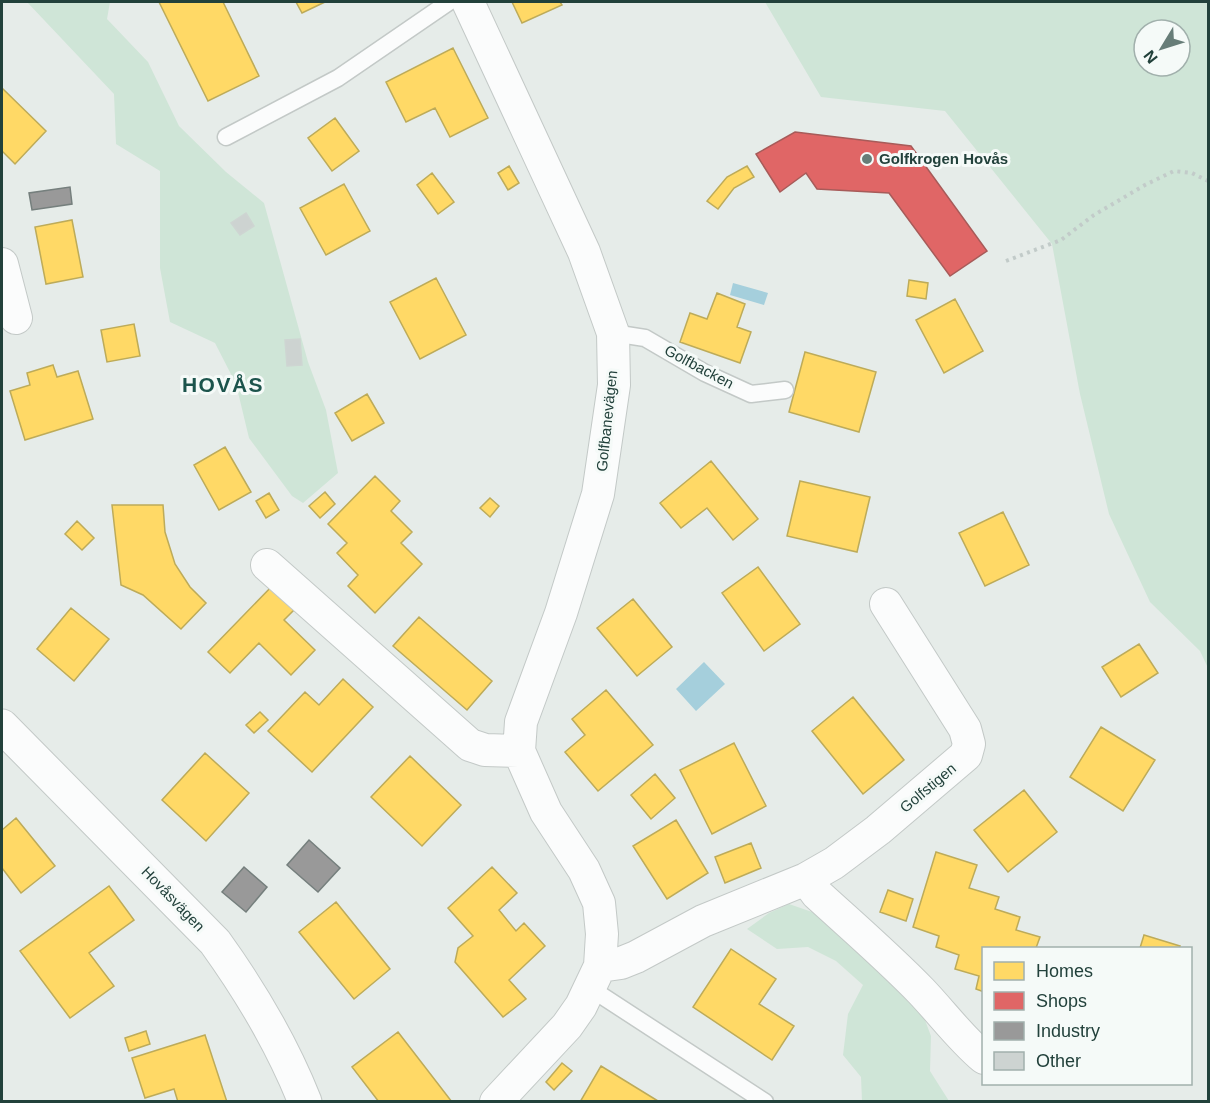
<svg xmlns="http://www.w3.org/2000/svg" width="1210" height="1103" viewBox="0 0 1210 1103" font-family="Arial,sans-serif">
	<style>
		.green { fill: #cfe5d7; fill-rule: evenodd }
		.water { fill: #a5cfdc }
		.homes { fill: #ffd966; stroke: #bdab59; stroke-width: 1.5 }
		.shops { fill: #e06666; stroke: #a75b59; stroke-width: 1.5 }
		.industry { fill: #999; stroke: #757f7d; stroke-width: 1.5 }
		.building { fill: #cdd3d1; stroke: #ced5d2; stroke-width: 1.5 }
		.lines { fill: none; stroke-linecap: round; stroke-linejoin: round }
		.service-casing { stroke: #c3c9c7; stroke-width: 19 }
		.minor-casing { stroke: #c3c9c7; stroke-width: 34 }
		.tertiary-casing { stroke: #c3c9c7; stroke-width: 35 }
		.path { stroke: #c2cbc9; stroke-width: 4; stroke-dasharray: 3 4.5; stroke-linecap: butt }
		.service { stroke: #fbfcfc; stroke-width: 16 }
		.minor { stroke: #fbfcfc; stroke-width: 32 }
		.tertiary { stroke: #fbfcfc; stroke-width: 33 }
		.poi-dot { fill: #677d78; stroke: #f5faf8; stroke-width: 2 }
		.labels { text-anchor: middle; stroke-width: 6; stroke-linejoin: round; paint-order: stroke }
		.poi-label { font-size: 15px; font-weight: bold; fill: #22413b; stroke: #f5faf8; text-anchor: start }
		.street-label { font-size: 15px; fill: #22413b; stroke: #f5faf8 }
		.district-label { font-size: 21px; font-weight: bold; letter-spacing: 1.5px; fill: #1c544c; stroke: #f5faf8 }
	</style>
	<rect width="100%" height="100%" fill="#e6ece9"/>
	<path class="green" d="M27 2H110L107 19 148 62 179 126 226 172 264 203 308 362 326 410 338 473 303 503 292 496 249 438 236 384 215 343 170 322 160 268V171L116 144 114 94Z
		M765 2H1208V668L1200 651 1150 602 1109 514 1080 394 1052 244 945 111 821 97ZM1144 30H1180V66H1144Z
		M789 904 812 912 917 999 931 1036 930 1071 949 1101H862L861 1077 843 1055 848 1014 863 985 836 961 808 947 777 949 747 929 769 913Z"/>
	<path class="water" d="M733 283 768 293 764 305 730 295Z
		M704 662 725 684 696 711 676 689Z"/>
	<path class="homes" d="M159 2H223L259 76 208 101Z
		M296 2H325L302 13Z
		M512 2H560L562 5 522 23Z
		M453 48 488 118 450 137 435 108 406 122 386 82Z
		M2 88 46 131 15 164 2 151Z
		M335 118 359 151 332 171 308 138Z
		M509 166 519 183 508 190 498 173Z
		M747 166 754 177 734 188 718 209 707 201 727 177Z
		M432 173 454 202 438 214 417 185Z
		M344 184 370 231 326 255 300 208Z
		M72 220 83 277 46 284 35 227Z
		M436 278 466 335 420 359 390 302Z
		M909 280 928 283 926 299 907 296Z
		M717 293 745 304 737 327 751 332 740 363 680 342 690 313 707 319Z
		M955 299 983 351 944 373 916 320Z
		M134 324 140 356 107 362 101 330Z
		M805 352 876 372 859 432 789 412Z
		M53 365 57 377 78 371 93 419 25 440 10 391 30 385 27 373Z
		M367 394 384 423 352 441 335 413Z
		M225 447 251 492 219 510 194 465Z
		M711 461 758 519 733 540 707 508 681 528 660 503Z
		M375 476 400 501 391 511 412 532 401 543 422 564 375 613 348 586 358 575 337 553 347 543 328 524Z
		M800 481 870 497 857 552 787 536Z
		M325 492 335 504 320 518 309 506Z
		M269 493 279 510 266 518 256 501Z
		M490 498 499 506 490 517 480 508Z
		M112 505H163L165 532 175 564 190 587 206 603 181 629 143 595 121 585Z
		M1003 512 1029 565 985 586 959 533Z
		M77 521 94 538 82 550 65 534Z
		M758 567 800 624 764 651 722 593Z
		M274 584 297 607 284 620 315 650 291 675 259 643 230 673 208 652Z
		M633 599 672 647 637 676 597 628Z
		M71 608 109 639 74 681 37 649Z
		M419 617 492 681 467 710 393 646Z
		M1139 644 1158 673 1121 697 1102 667Z
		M343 679 373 707 312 772 268 731 305 692 319 705Z
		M606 690 653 745 598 791 565 752 585 735 572 719Z
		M853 697 904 760 863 794 812 731Z
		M260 712 268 720 254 733 246 725Z
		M1101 727 1155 760 1123 811 1070 777Z
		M734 743 766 806 712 834 680 770Z
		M205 753 249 793 206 841 162 800Z
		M410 756 461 805 422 846 371 797Z
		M655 774 675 798 651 819 631 795Z
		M1024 790 1057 832 1008 872 974 830Z
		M16 818 55 866 21 893 2 868V830Z
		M676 820 708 873 667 899 633 846Z
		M751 843 761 868 725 883 715 857Z
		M936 852 977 865 969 888 999 897 995 909 1020 917 1016 930 1040 937 1036 948H984V992L976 989 979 976 955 969 959 955 936 947 939 936 913 927Z
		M492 867 517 893 499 910 516 931 524 923 545 946 509 980 526 999 503 1017 455 962 458 948 473 936 448 908Z
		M109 886 134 920 89 953 114 986 70 1018 20 951Z
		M888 890 913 899 906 921 880 912Z
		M336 902 390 969 354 999 299 932Z
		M1144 935 1180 946 1179 948H1140Z
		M731 949 776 979 759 1004 794 1026 772 1060 693 1007Z
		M146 1031 150 1044 129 1051 125 1038Z
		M398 1032 452 1102H379L352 1067Z
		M205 1035 227 1102H178L174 1089 145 1098 132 1058Z
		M562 1063 572 1071 554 1090 546 1082Z
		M601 1066 658 1101V1102H580Z"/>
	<path class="shops" d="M795 132 911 146 987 251 950 276 889 193 817 189 806 173 780 192 756 154Z"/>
	<path class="industry" d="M70 187 72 204 32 210 29 193Z
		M309 840 340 868 318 892 287 865Z
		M244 867 267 887 246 912 222 892Z"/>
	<path class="building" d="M246 213 254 226 240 235 231 223Z
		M300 339 302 365 287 366 285 340Z"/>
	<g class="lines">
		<defs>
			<path id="service" d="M226 137 338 78 449 2
				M613 333 645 338 705 373 751 394 785 390
				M590 988 765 1102"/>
			<path id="minor" d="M468 2 584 252 613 333 614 385 598 494 561 613 521 722 519 751 546 812 584 870 599 903 602 934 600 966 581 1006 567 1026 496 1102
				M2 264 16 318
				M267 565 470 745 485 750 519 751
				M806 879 817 894C852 926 888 957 921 991 942 1013 961 1039 984 1058
				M600 966 621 963 636 957 703 921 806 879 834 863 878 830 966 755 969 744 965 729 886 604"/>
			<path id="tertiary" d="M2 726 215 942C251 992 282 1044 305 1102"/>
		</defs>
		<use href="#service" class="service-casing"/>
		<use href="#minor" class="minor-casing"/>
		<use href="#tertiary" class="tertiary-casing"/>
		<path class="path" d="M1006 261 1061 240 1094 215 1145 185 1174 171 1192 173 1208 181"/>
		<use href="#service" class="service"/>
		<use href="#minor" class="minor"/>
		<use href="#tertiary" class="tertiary"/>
	</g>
	<circle class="poi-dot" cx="867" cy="159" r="6"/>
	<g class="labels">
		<g class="poi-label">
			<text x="879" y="164">Golfkrogen Hovås</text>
		</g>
		<g class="street-label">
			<text transform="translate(699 367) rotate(28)" y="5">Golfbacken</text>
			<text transform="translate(607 421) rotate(-84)" y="5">Golfbanevägen</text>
			<text transform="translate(928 788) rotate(-40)" y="5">Golfstigen</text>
			<text transform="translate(173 899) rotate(46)" y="5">Hovåsvägen</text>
		</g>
		<g class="district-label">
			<text x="223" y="392">HOVÅS</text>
		</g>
	</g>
	<rect width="1210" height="1103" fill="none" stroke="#22413b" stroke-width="6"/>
	<rect x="982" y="947" width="210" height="138" fill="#f5faf8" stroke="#a1b0ac" stroke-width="1.5"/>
	<rect x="994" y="962" width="30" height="18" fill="#ffd966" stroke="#a1b0ac" stroke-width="1.5"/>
	<text x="1036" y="977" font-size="18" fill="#22413b">Homes</text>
	<rect x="994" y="992" width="30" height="18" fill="#e06666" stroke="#a1b0ac" stroke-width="1.5"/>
	<text x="1036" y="1007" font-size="18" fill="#22413b">Shops</text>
	<rect x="994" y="1022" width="30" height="18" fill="#999999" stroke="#a1b0ac" stroke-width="1.5"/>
	<text x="1036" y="1037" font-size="18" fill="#22413b">Industry</text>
	<rect x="994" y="1052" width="30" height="18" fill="#cdd3d1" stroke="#a1b0ac" stroke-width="1.5"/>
	<text x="1036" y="1067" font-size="18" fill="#22413b">Other</text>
	<g transform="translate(1162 48) rotate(232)"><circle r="28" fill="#f5faf8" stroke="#a1b0ac" stroke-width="1.5"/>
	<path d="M0-4.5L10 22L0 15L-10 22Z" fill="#677d78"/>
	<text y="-9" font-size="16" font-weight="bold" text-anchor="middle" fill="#22413b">N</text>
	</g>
</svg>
